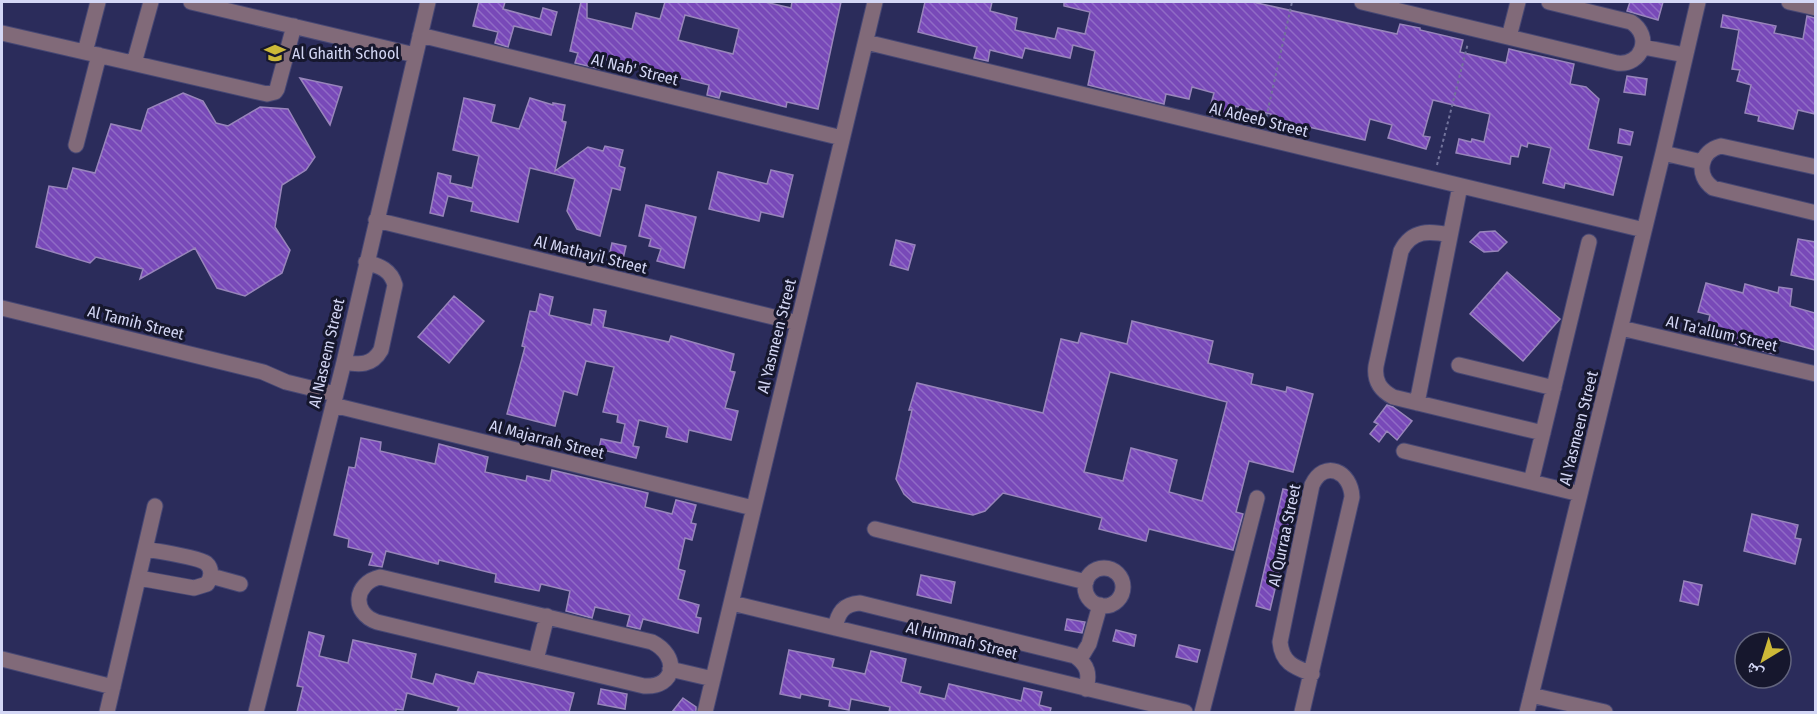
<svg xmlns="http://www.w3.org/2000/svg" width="1817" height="714" viewBox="0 0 1817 714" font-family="'Fira Sans Condensed','Noto Naskh Arabic',sans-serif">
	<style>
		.building { fill: url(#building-back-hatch); stroke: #9885bb; stroke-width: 1.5; fill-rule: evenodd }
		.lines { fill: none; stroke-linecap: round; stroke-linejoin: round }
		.minor-casing { stroke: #464774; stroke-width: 17 }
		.path { stroke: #72739b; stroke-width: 2; stroke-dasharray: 3 3; stroke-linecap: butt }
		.minor { stroke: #816a79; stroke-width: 15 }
		.labels { text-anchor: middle; stroke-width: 6; stroke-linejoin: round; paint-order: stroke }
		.poi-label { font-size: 16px; fill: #d4d7f5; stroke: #16172d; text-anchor: start }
		.street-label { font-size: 16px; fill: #d4d7f5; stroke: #16172d }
	</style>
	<defs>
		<pattern id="building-back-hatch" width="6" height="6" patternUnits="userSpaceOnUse" patternTransform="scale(1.5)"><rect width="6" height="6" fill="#7849b8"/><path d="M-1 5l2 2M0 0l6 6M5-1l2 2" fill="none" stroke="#906bc6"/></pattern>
	</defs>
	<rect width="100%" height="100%" fill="#2b2c5b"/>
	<path class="building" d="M479 2H505L503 9 540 19 543 8 557 12 551 35 514 26 508 47 495 43 498 32 473 26Z
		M581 2H587V18L632 29 636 13 660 19 665 2H765L791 8 792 2H841L818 109 787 102 786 107 721 91 719 98 707 95 709 85 603 59 601 69 575 63 578 53 570 51ZM685 15 739 29 733 54 678 40Z
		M925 2H992L990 11 1017 18 1015 30 1055 39 1058 28 1085 34 1090 12 1064 6V2H1258L1257 3 1397 34 1400 24 1420 28V30L1463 40 1460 52 1506 63 1509 49 1574 64 1570 84 1586 87 1599 99 1588 149 1622 157 1613 195 1565 183 1564 188 1543 183 1551 148 1528 143 1527 147 1521 145 1518 157 1511 156 1510 164 1456 153 1459 139 1471 142 1472 139 1484 142 1490 114 1433 100 1423 136 1430 137 1426 149 1388 138 1392 125 1370 119 1365 140 1270 118 1271 114 1235 106 1232 120 1208 115 1214 93 1192 87 1189 99 1166 94 1164 104 1088 85 1095 51 1073 45 1070 58 1025 48 1022 58 990 50 988 61 974 58 977 47 918 32Z
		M1630 2H1663L1658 20 1627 11Z
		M1723 15 1776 26 1774 33 1803 39 1807 16 1815 18V114L1798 110 1793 129 1758 121 1759 116 1745 113 1751 85 1737 81 1740 70 1732 69 1739 30 1721 27Z
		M1627 76 1647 79 1645 95 1624 92Z
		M300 78 342 87 330 125Z
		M183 93 203 101 216 123 228 126 260 107 288 109 315 157 306 170 282 185 275 227 290 250 282 273 245 296 217 288 195 248 140 279 143 269 96 257 90 263 36 247 49 186 67 189 73 168 95 173 111 124 141 131 148 109Z
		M464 98 495 105 491 122 519 129 530 98 553 105V103L565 105 562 121 566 122 555 171 588 147 603 151 605 146 623 150 619 166 625 168 620 190 612 188 600 236 577 229 567 211 575 179 530 168 518 222 471 211 473 202 448 196 443 216 430 213 438 173 451 176 450 183 472 188 479 156 453 150Z
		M1620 129 1633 132 1630 145 1618 143Z
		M771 170 793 175 783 217 761 212 759 221 709 209 718 172 767 184Z
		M646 205 696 217 684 268 657 261 661 249 649 246 651 239 639 236Z
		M1495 231 1507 242 1498 251 1484 252 1470 242 1480 232Z
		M1798 239 1815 242V280L1791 275Z
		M896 240 915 245 908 270 890 265Z
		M612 243 626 246 623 259 609 256Z
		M1507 272 1560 319 1523 361 1470 314Z
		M1706 283 1743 293 1745 284 1778 293 1779 287 1792 289 1790 306 1815 313V350L1778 340 1774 354 1763 351 1766 340 1746 335 1742 346 1705 337 1710 315 1698 312Z
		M540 294 553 297 549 315 591 325 594 309 606 311 603 327 669 342 671 336 734 354 730 371 735 372 725 408 738 411 731 440 689 430 687 442 666 437 668 427 639 420 633 446 639 447 636 458 599 449 601 439 621 443 625 424 617 422 618 415 603 412 614 367 586 361 577 395 564 391 555 426 507 414 525 347 522 346 530 311 536 312Z
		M454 296 484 321 449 363 418 337Z
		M1132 321 1213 341 1208 363 1253 374 1251 384 1286 392 1287 387 1313 394 1293 472 1249 461 1236 512 1243 514 1233 550 1149 529 1146 541 1099 529 1102 518 1003 493 985 511 973 515 913 502 904 494 896 479 912 410H909L917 383 1043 413 1061 339 1078 343 1081 333 1127 344ZM1110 372 1227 402 1202 501 1169 492 1177 460 1131 448 1123 481 1084 472Z
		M1387 405 1393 407 1412 421 1397 440 1387 431 1379 442 1370 434 1378 424 1374 422Z
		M361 438 381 442 380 451 435 464 439 444 488 457 485 472 526 481 527 476 550 481 552 470 648 493 645 507 672 514 676 500 696 505 691 523 696 524 692 540 685 538 678 569 685 571 678 599 699 605 696 617 701 618 698 633 643 619 640 629 627 626 630 615 595 607 592 618 566 611 570 591 541 584 539 591 495 582 496 574 439 560 438 564 386 551 382 567 369 565 373 553 348 547 349 539 334 535 349 467 355 468Z
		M1283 489 1298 492 1270 610 1256 606Z
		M1752 514 1798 525 1795 538 1801 539 1795 564 1744 551Z
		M921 575 955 582 951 603 917 595Z
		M1684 581 1702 585 1698 605 1680 601Z
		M1067 619 1085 622 1082 633 1065 630Z
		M1116 630 1136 635 1134 646 1113 641Z
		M309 632 324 636 319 656 348 663 353 640 416 654 411 678 433 684 436 674 474 684 478 672 574 693 569 712H457L459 707 407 693 403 710 396 709V712H297L303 687 297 686Z
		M1179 645 1200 650 1197 662 1176 657Z
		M789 650 834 659 832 667 865 674 871 651 906 659 901 682 921 687 919 693 945 699 949 684 1021 701 1024 688 1042 692 1039 705 1051 708 1050 712H889L890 707 851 699 849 710 829 706 830 700 801 694 800 698 780 694Z
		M601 689 627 694 625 709 598 704Z
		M683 698 696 707V712H672Z"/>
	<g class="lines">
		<defs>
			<path id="minor" d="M191 2 415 55
				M1362 2 1617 63C1642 66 1653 36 1631 22L1549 2
				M1789 2 1816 8
				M2 33 267 94 275 92 277 89 294 26
				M420 35 842 138
				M1509 37 1518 2
				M866 42 1644 230
				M1643 47 1685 55
				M85 52 98 2
				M134 63 151 2
				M76 145 99 55
				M1663 153 1702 162
				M1816 167 1721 146C1700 151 1695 175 1713 188L1816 213
				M376 220 798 323
				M1450 235C1430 231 1412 229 1401 251L1376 366C1374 381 1380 390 1393 397L1543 433
				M2 308 263 372 286 382 335 394
				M1621 328 1816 374
				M344 362C359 365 372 366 381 350L395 285C391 270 380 266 366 262
				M1459 365 1554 388
				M1417 403 1460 186
				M333 405 753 508
				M1404 451 1580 494
				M1531 482 1589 242
				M875 529 1086 582
				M1085 587a19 19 0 1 1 38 0a19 19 0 1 1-38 0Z
				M211 576 240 584
				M380 577 652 642C680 656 676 688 644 686L377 622C351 613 354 583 380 577Z
				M139 578 194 588 207 584C211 578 213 569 206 563 198 557 157 551 145 549
				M732 603 1185 712
				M835 628C838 613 843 604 860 603L1075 656C1088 665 1090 674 1086 689
				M2 659 113 687
				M1080 659 1089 644 1100 605
				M536 660 547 616
				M670 669 713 679
				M1531 695 1605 712
				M107 712 155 506
				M256 712 344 362 428 2
				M705 712 875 2
				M1202 712 1257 498
				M1302 712 1352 497C1351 471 1324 459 1312 485L1280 642C1282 663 1294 667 1312 674
				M1527 712 1663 153 1698 2"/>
		</defs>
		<use href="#minor" class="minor-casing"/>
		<path class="path" d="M1265 123 1292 2
			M1437 165 1468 43"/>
		<use href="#minor" class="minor"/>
	</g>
	<defs>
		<symbol id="school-bare" viewBox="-9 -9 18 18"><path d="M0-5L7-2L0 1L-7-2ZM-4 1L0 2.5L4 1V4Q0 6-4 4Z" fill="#cdb938" stroke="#16172d" stroke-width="2.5" paint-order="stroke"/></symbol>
	</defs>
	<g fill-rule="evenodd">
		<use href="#school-bare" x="260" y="38" width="30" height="30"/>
	</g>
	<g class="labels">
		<g class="poi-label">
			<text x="292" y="59">Al Ghaith School</text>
		</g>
		<g class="street-label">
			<text transform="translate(635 69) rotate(14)" y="6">Al Nab' Street</text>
			<text transform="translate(1259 119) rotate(14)" y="6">Al Adeeb Street</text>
			<text transform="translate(591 254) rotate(14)" y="6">Al Mathayil Street</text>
			<text transform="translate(136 322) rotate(14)" y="6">Al Tamih Street</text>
			<text transform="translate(1722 333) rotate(13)" y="6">Al Ta'allum Street</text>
			<text transform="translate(776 336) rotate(-76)" y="6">Al Yasmeen Street</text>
			<text transform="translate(326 353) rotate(-77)" y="6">Al Naseem Street</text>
			<text transform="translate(1578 428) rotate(-76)" y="6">Al Yasmeen Street</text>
			<text transform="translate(547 439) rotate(14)" y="6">Al Majarrah Street</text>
			<text transform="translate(1284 535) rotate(-78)" y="6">Al Qurraa Street</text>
			<text transform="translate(962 640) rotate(14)" y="6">Al Himmah Street</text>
		</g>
	</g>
	<rect width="1817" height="714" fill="none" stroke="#d4d7f5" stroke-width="6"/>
	<g transform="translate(1763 660) rotate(218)"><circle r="28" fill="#16172d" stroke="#62647d" stroke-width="1.5"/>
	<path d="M0-4.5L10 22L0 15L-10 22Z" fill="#cdb938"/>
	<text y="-9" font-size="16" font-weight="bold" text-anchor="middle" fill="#d4d7f5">ش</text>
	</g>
</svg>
